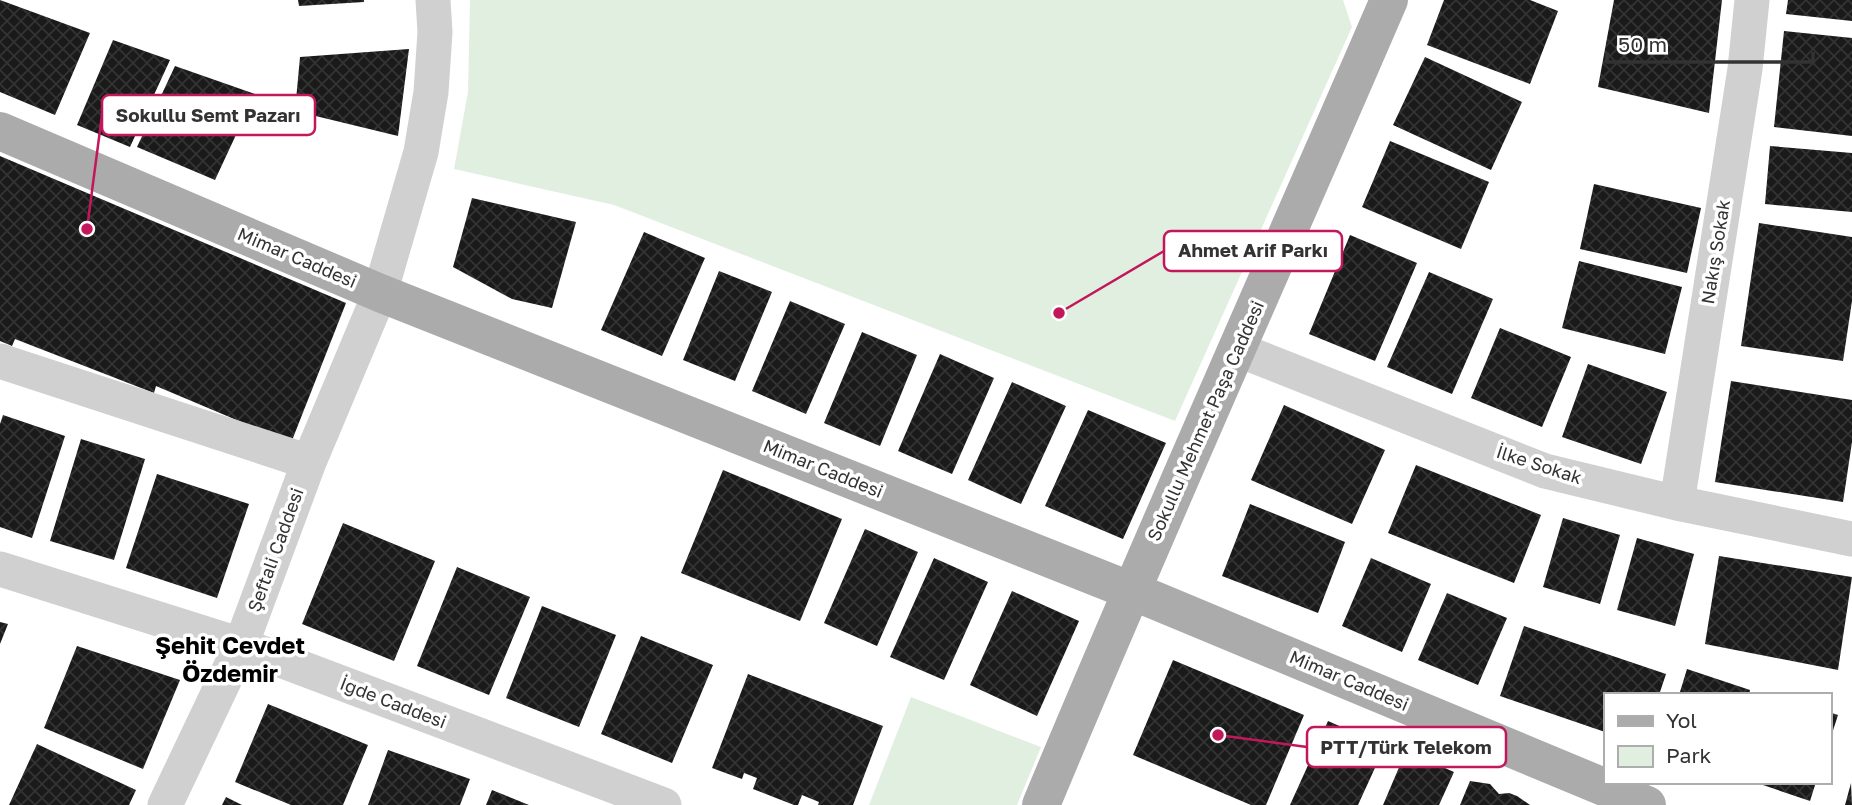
<svg xmlns="http://www.w3.org/2000/svg" width="1852" height="805" viewBox="0 0 1852 805" font-family="'Golos Text',sans-serif">
	<style>
		.green { fill: #e1efe1 }
		.building { fill: url(#building-cross-hatch) }
		.lines { fill: none; stroke-linecap: round; stroke-linejoin: round }
		.minor { stroke: #d0d0d0; stroke-width: 35 }
		.major { stroke: #ababab; stroke-width: 38 }
		.labels { text-anchor: middle; stroke-width: 7; stroke-linejoin: round; paint-order: stroke }
		.street-label { font-size: 18px; fill: #333; stroke: #fff }
		.district-label { font-size: 24px; font-weight: bold; fill: #000; stroke: #fff }
		.leader { fill: none; stroke: #c2185b; stroke-width: 2.5 }
		.callout-dot { fill: #c2185b; stroke: #fff; stroke-width: 2.5 }
		.callout { fill: #fff; stroke: #c2185b; stroke-width: 2.5 }
		.callout-label { font-size: 19px; text-anchor: middle; font-weight: bold; fill: #333 }
	</style>
	<defs>
		<pattern id="building-cross-hatch" width="8" height="8" patternUnits="userSpaceOnUse" patternTransform="scale(1.75)"><rect width="8" height="8" fill="#1a1a1a"/><path d="M0 0l8 8M0 8l8-8" fill="none" stroke="#333"/></pattern>
	</defs>
	<rect width="100%" height="100%" fill="#fff"/>
	<path class="green" d="M470 0H1343L1352 27 1175 421 614 205 454 169 468 92Z
		M911 697 1041 747 1017 805H869Z"/>
	<path class="building" d="M0 0 90 33 55 115 0 92Z
		M298 0H364V2L299 6Z
		M1444 0H1530L1558 11 1530 84 1427 45Z
		M1614 0H1722L1709 113 1598 87Z
		M1788 0H1852V21L1786 14Z
		M1784 31 1852 38V136L1774 127Z
		M113 40 170 60 130 147 77 125Z
		M409 49 398 136 295 111 300 57Z
		M1425 57 1522 102 1491 170 1393 125Z
		M175 66 255 94 215 180 137 147Z
		M1390 141 1489 182 1461 249 1362 207Z
		M1770 146 1852 153V212L1765 204Z
		M0 156 346 303 291 443 156 386 154 393 15 339 12 346 0 341Z
		M1594 184 1701 208 1687 273 1580 249Z
		M472 198 576 222 552 308 512 299 453 267Z
		M1759 223 1852 237V301L1843 361 1741 346Z
		M644 232 705 258 662 356 601 330Z
		M1350 235 1417 263 1375 361 1309 334Z
		M1579 261 1682 287 1665 354 1562 328Z
		M719 271 772 292 735 381 683 360Z
		M1429 272 1493 299 1452 394 1387 367Z
		M790 301 845 324 806 414 752 391Z
		M1500 328 1571 357 1542 427 1471 398Z
		M862 332 917 355 880 446 824 423Z
		M940 354 994 378 952 474 898 451Z
		M1588 364 1667 392 1641 464 1562 437Z
		M1731 381 1852 400V442L1843 502 1715 482Z
		M1012 382 1066 406 1021 504 968 480Z
		M1284 405 1385 450 1352 524 1251 480Z
		M1088 410 1166 443 1123 539 1045 506Z
		M3 415 65 436 32 538 0 527V424Z
		M81 439 145 459 114 560 50 541Z
		M1416 465 1541 515 1514 583 1388 533Z
		M723 470 842 519 800 621 681 573Z
		M157 474 249 504 217 598 126 568Z
		M1250 504 1345 542 1318 613 1222 576Z
		M1563 518 1620 535 1600 604 1543 587Z
		M343 523 435 561 394 661 302 624Z
		M865 529 918 552 877 646 824 623Z
		M1637 538 1694 554 1675 626 1617 610Z
		M1719 556 1852 577 1838 670 1705 644Z
		M934 558 988 582 944 680 890 657Z
		M1371 558 1431 584 1402 652 1342 626Z
		M457 567 530 597 489 695 417 666Z
		M1012 591 1079 621 1037 716 970 685Z
		M1447 593 1507 618 1478 685 1418 660Z
		M542 606 616 635 579 727 506 698Z
		M0 622 8 624 0 644Z
		M1524 626 1666 674 1659 695H1605V732L1500 696Z
		M641 636 713 665 672 763 601 734Z
		M77 646 180 680 143 769 44 728Z
		M1173 660 1304 715 1266 805H1251L1133 755Z
		M1687 669 1750 690 1749 695H1679Z
		M748 674 883 726 853 805H818L819 802 802 795 798 805H794L753 789 757 778 744 773 742 779 712 768Z
		M268 704 368 745 343 805H291L235 782Z
		M1829 712 1838 715 1830 740H1829Z
		M1328 721 1385 746 1358 805H1290Z
		M37 744 136 790 129 805H9Z
		M388 750 470 779 460 805H368Z
		M1406 751 1454 772 1439 805H1383Z
		M1470 781 1490 784 1499 794 1509 793 1517 796 1530 805H1460Z
		M1754 782H1816L1810 801Z
		M1851 783 1852 805H1845Z
		M492 790 529 805H486Z
		M226 797 242 805H222Z"/>
	<g class="lines">
		<path class="minor" d="M1239 350 1545 471 1677 503 1852 539
			M0 361 309 462
			M1677 503 1745 69 1752 0
			M0 569 241 645 664 805
			M165 805 241 645 309 462 380 293 421 152 431 92 435 32 433 0"/>
		<path class="major" d="M0 131 380 293 1154 600 1647 805
			M1041 805C1153 535 1273 269 1389 0"/>
	</g>
	<g class="labels">
		<g class="street-label">
			<text transform="translate(1716 252) rotate(-81)" y="6">Nakış Sokak</text>
			<text transform="translate(297 258) rotate(23)" y="6">Mimar Caddesi</text>
			<text transform="translate(1206 421) rotate(-66)" y="6">Sokullu Mehmet Paşa Caddesi</text>
			<text transform="translate(1539 465) rotate(18)" y="6">İlke Sokak</text>
			<text transform="translate(823 469) rotate(22)" y="6">Mimar Caddesi</text>
			<text transform="translate(276 550) rotate(-70)" y="6">Şeftali Caddesi</text>
			<text transform="translate(1349 681) rotate(23)" y="6">Mimar Caddesi</text>
			<text transform="translate(393 703) rotate(21)" y="6">İğde Caddesi</text>
		</g>
		<g class="district-label">
			<text x="230" y="654">Şehit Cevdet<tspan x="230" dy="28">Özdemir</tspan></text>
		</g>
	</g>
	<path class="leader" d="M87 229L102 115M1059 313L1164 251M1218 735L1307 747"/>
	<g class="callout-dot">
		<circle cx="87" cy="229" r="7"/>
		<circle cx="1059" cy="313" r="7"/>
		<circle cx="1218" cy="735" r="7"/>
	</g>
	<g class="callout">
		<rect x="102" y="95" width="213" height="40" rx="7"/>
		<rect x="1164" y="231" width="178" height="40" rx="7"/>
		<rect x="1307" y="727" width="199" height="40" rx="7"/>
	</g>
	<g class="callout-label">
		<text x="208" y="122">Sokullu Semt Pazarı</text>
		<text x="1253" y="257">Ahmet Arif Parkı</text>
		<text x="1406" y="754">PTT/Türk Telekom</text>
	</g>
	<rect x="1604" y="693" width="228" height="91" fill="#ffffff" stroke="#adadad" stroke-width="2"/>
	<rect x="1618" y="716" width="35" height="10" fill="#ababab" stroke="#adadad" stroke-width="2"/>
	<text x="1666" y="728" font-size="21" fill="#333333">Yol</text>
	<rect x="1618" y="746" width="35" height="21" fill="#e1efe1" stroke="#adadad" stroke-width="2"/>
	<text x="1666" y="763" font-size="21" fill="#333333">Park</text>
	<path d="M1607 52v10h206v-10" fill="none" stroke="#333333" stroke-width="3.5"/>
	<text x="1618" y="52" font-size="21" fill="#333333" stroke="#ffffff" stroke-width="5" paint-order="stroke">50 m</text>
</svg>
